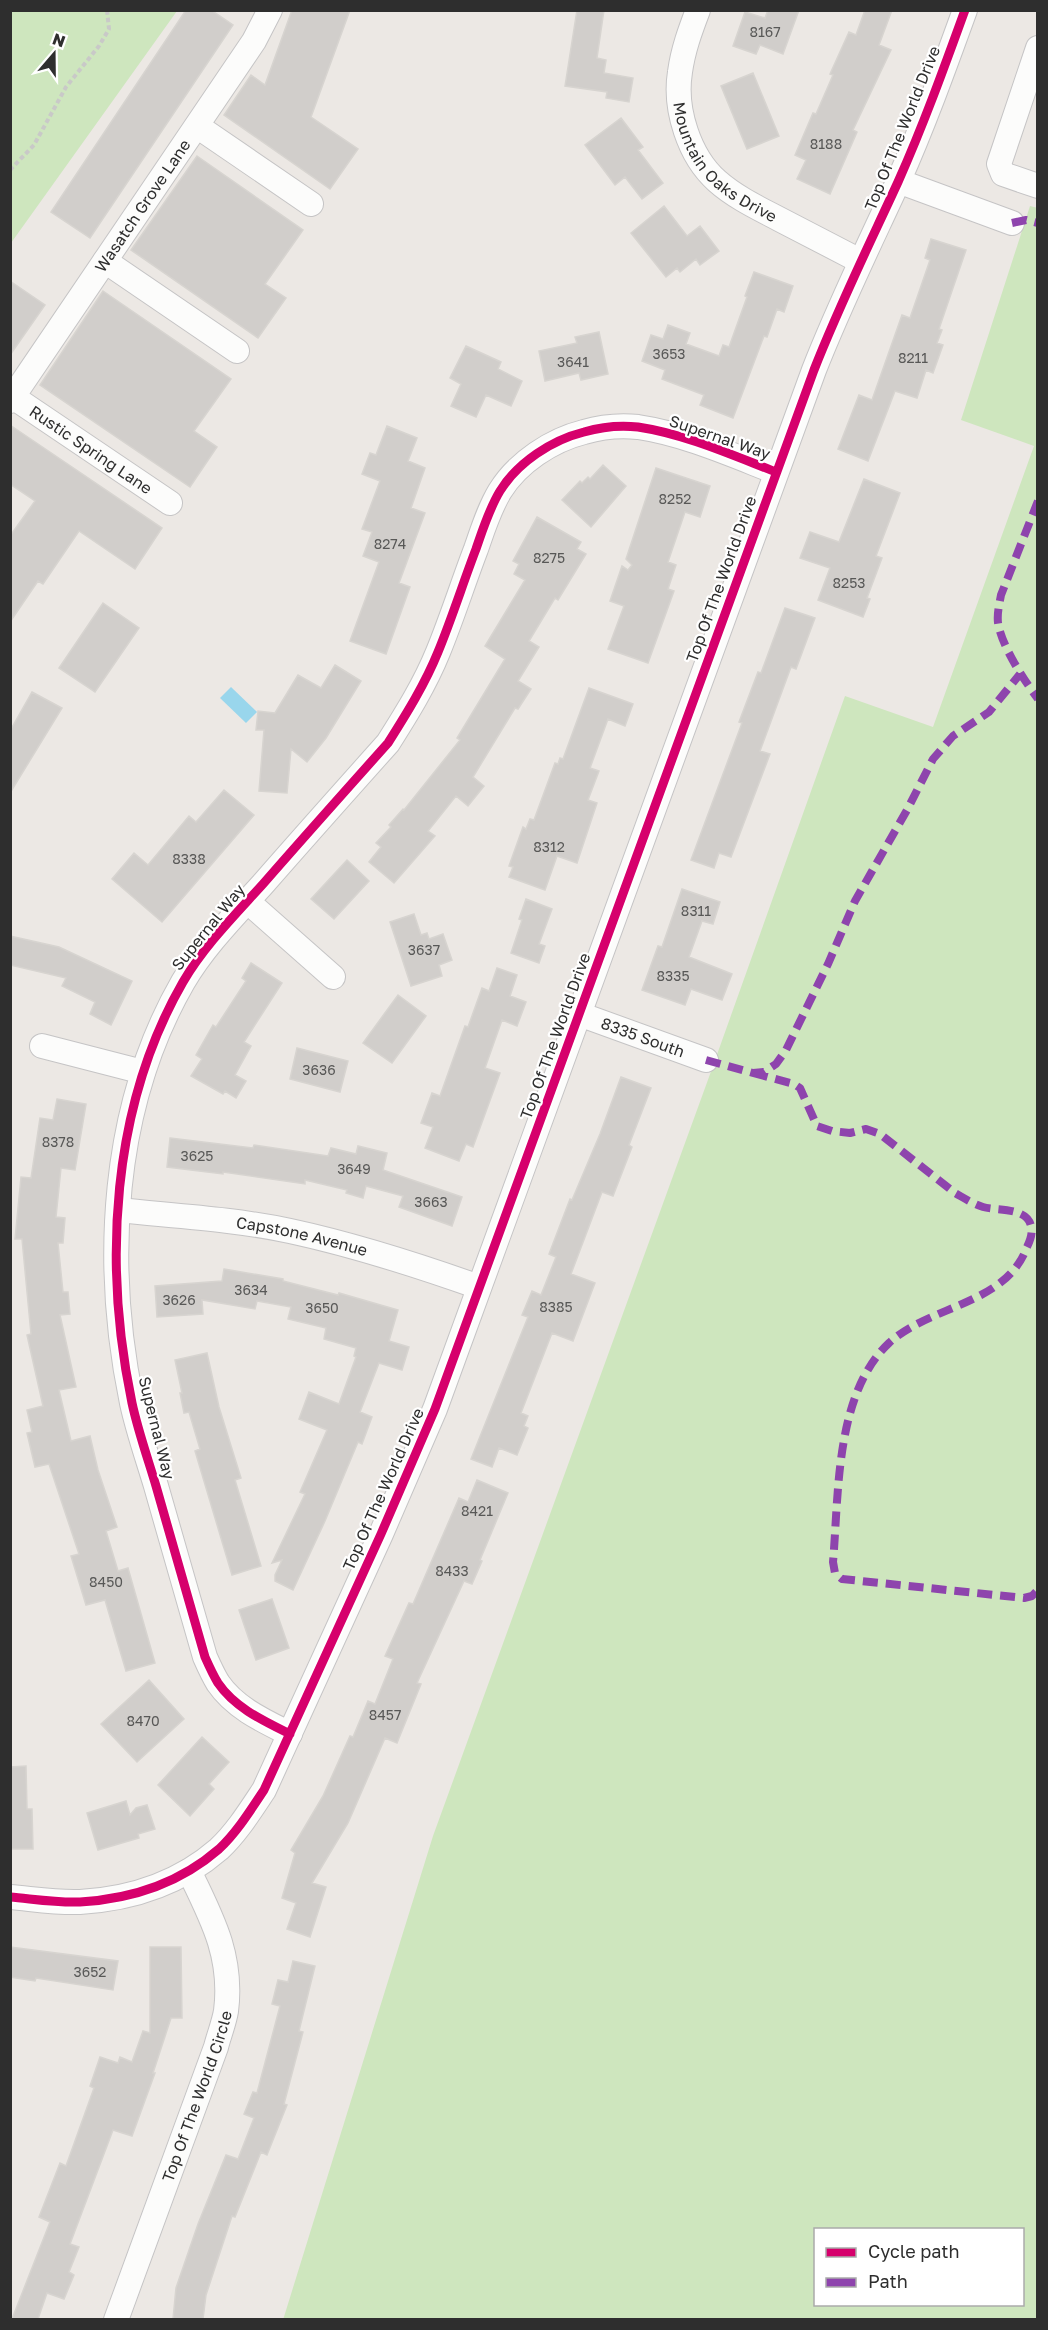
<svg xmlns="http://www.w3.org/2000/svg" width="1048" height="2330" viewBox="0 0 1048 2330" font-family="'Golos Text',sans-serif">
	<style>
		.green { fill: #cee6be; fill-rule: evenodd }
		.water { fill: #99d6ec }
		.building { fill: #d1cecb; stroke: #d7d4d0; stroke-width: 1.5 }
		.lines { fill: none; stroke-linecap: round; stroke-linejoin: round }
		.minor-casing { stroke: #c5c4c5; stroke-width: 26 }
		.path { stroke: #c9c9c8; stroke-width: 4; stroke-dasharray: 4.5 3; stroke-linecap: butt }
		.minor { stroke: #fcfcfb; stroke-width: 24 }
		.quiet { stroke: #8e44ad; stroke-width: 8; stroke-dasharray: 15 8; stroke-linecap: butt }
		.cycleway-casing { stroke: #fff; stroke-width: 13 }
		.cycleway { stroke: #d6006c; stroke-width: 9 }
		.labels { text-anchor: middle; stroke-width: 4.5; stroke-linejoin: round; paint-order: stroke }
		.number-label { font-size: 14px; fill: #585857 }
		.street-label { font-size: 16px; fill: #2e2e2e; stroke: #fff }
	</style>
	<rect width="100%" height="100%" fill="#ece8e4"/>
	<path class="green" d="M10 11H177L11 243H10Z
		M1030 206 1038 208 1037 2319 283 2320 433 1836 709 1077 845 696 933 727 1034 446 961 420ZM816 2230H1022V2304H816Z"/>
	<path class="water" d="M231 687 257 712 246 723 220 698Z"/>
	<path class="building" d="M186 10H211L233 25 90 238 51 212Z
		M292 10H350L311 117 358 149 330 189 224 115 251 75 265 85Z
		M577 10H604L597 58 606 60 604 73 633 78 629 102 606 98 607 92 565 86Z
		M768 10H799L783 54 760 45 756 54 733 46 745 12 765 18Z
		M865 10H892L879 45 891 50 853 130 857 132 830 194 797 179 806 160 795 155 813 113 816 114 833 75 830 74 849 32 856 35Z
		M753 73 779 136 747 149 721 86Z
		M621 118 643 147 638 150 663 183 642 199 625 177 615 185 585 145Z
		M197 156 303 230 265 284 286 298 258 338 131 250Z
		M664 206 687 236 700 226 719 251 700 265 696 259 680 272 677 268 666 277 631 233Z
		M931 239 966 250 939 329 942 330 937 343 943 345 933 373 926 370 917 398 895 391 868 461 838 449 859 395 872 400 902 315 910 318 930 260 925 258Z
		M754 272 793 286 784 312 777 309 767 337 764 336 733 418 700 405 704 395 662 379 665 370 642 361 651 335 663 339 668 325 690 333 686 344 719 356 723 345 729 347 747 297 745 296Z
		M10 281 45 305 10 355Z
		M103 291 231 379 194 431 217 447 190 487 40 385Z
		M599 332 608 374 581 380 579 373 545 381 539 351 577 343 575 337Z
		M466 346 501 362 498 369 522 381 511 406 486 395 476 417 451 406 461 384 450 378Z
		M10 425 162 528 135 569 79 531 43 584 38 581 10 622V536L35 501 10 484Z
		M387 426 417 438 408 461 425 468 411 508 425 513 399 583 410 587 386 654 350 641 379 562 363 556 372 532 362 529 380 481 362 474 370 453 376 455Z
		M603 465 626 486 591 527 562 500 580 481 582 483 588 477 590 479Z
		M656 468 710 486 700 517 685 512 668 562 676 565 668 589 674 591 648 663 608 649 624 606 610 601 622 566 628 570 632 565 626 559Z
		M864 479 900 493 876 556 882 558 867 598 870 599 863 617 818 600 830 568 800 558 810 532 839 542Z
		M537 517 581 542 577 549 586 554 558 600 555 598 529 641 539 647 518 681 531 689 518 709 515 708 473 777 484 786 468 806 456 796 428 831 435 836 394 883 369 862 381 847 376 843 391 827 389 825 403 809 404 810 460 740 457 738 505 659 485 646 525 580 514 574 519 564 513 561Z
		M103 603 139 628 95 692 59 668Z
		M785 608 815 618 796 669 791 667 760 751 770 754 731 857 719 853 714 868 691 860 742 723 739 722 758 672 761 673Z
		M335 665 361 681 326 738 307 762 291 749 287 793 259 791 264 730H256L258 711 275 713 298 675 321 688Z
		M589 688 633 704 625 726 608 719 590 768 599 771 588 800 597 803 577 863 557 856 545 890 509 877 513 867 509 866 523 827 526 829 530 819 534 820 555 763 558 764 560 758 563 759Z
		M32 692 62 708 10 793V731Z
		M224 790 254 815 162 922 112 879 134 853 148 865 189 816 196 822Z
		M347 860 369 881 334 919 311 899Z
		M682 889 720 902 713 924 702 921 689 957 732 974 722 1000 691 989 685 1005 642 990 658 946 662 947Z
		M526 899 552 909 539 944 545 946 539 963 511 953 522 920 519 919Z
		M414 914 421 935 427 933 429 939 443 934 452 960 439 965 442 976 411 986 390 922Z
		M10 936 59 947 132 981 111 1025 90 1014 95 1002 62 986 66 978 10 965Z
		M251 963 282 983 244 1042 251 1046 235 1075 246 1081 236 1098 225 1091 223 1094 191 1076 202 1059 196 1055 213 1025 216 1027 246 981 242 978Z
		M497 968 517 975 510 996 526 1002 517 1026 502 1020 485 1068 500 1073 473 1147 466 1144 459 1161 425 1148 433 1127 421 1123 432 1093 440 1096 465 1026 468 1027 482 988 489 991Z
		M398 995 426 1016 392 1063 363 1043Z
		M297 1048 348 1061 340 1092 290 1079Z
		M621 1077 651 1088 629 1145 632 1147 613 1196 602 1192 571 1274 595 1283 573 1341 552 1333 521 1413 528 1416 524 1426 528 1428 517 1455 499 1448 492 1467 471 1459 528 1317 522 1315 532 1291 541 1295 556 1257 549 1254 570 1199 572 1200 600 1134Z
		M57 1099 86 1104 75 1170 61 1168 56 1217 65 1218 63 1243H58L63 1292H68L70 1314 60 1315 76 1387 59 1390 71 1441 90 1436 98 1470 117 1527 106 1531 118 1571 128 1568 155 1663 126 1671 105 1600 86 1605 71 1556 79 1554 49 1464 35 1467 27 1433 32 1432 27 1410 43 1406 27 1335 31 1334 22 1239H15L21 1177 31 1178 40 1118 53 1120Z
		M170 1138 253 1148 254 1145 328 1156 331 1148 356 1154 358 1146 387 1153 383 1170 462 1197 452 1226 399 1207 403 1196 366 1186 363 1198 346 1193 347 1190 305 1180V1184L223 1172V1174L167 1167Z
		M224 1269 283 1279V1281L338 1295 339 1293 398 1310 389 1341 409 1347 402 1370 379 1363 360 1412 372 1417 362 1444 358 1442 325 1521 293 1590 275 1581V1575L282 1560 272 1563 305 1494 300 1492 327 1430 299 1419 309 1392 339 1404 356 1357 354 1356 356 1348 324 1339 326 1328 288 1319 291 1307 257 1301 255 1309 202 1300 203 1314 157 1317 155 1286 222 1281Z
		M207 1353 219 1407 241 1478 235 1480 261 1566 232 1575 195 1451 200 1449 189 1412 184 1413 180 1393H182L175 1360Z
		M477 1480 508 1493 480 1560 482 1561 472 1584 464 1581 417 1683 421 1684 397 1743 385 1738 348 1823 312 1883 326 1887 310 1937 287 1929 296 1903 282 1898 295 1853 291 1850 323 1796 350 1736 353 1737 368 1701 375 1704 393 1659 385 1656 409 1603 413 1604 459 1498 468 1502Z
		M272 1599 289 1648 256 1660 239 1610Z
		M149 1680 184 1719 137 1762 101 1724Z
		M202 1737 229 1762 209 1784 214 1789 190 1816 158 1785Z
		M26 1766 27 1809H32L33 1849H10V1767Z
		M126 1801 130 1815 136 1808 147 1805 155 1829 138 1834 139 1838 98 1850 87 1813Z
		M10 1947 118 1961 113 1990 36 1978 35 1981 10 1977Z
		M150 1947H181L182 2018H171L153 2073H155L132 2136 113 2130 70 2244 79 2247 69 2272 74 2275 64 2299 47 2293 38 2319H12L50 2222 39 2217 60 2163 66 2166 94 2088 90 2086 100 2057 118 2063 120 2057 132 2062 143 2031 150 2033Z
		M293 1961 315 1966 299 2031 303 2032 284 2104 287 2105 267 2155 261 2152 235 2217 232 2216 206 2295 203 2319H173L176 2288 198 2224 226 2155 238 2159 254 2118 244 2114 253 2092 257 2093 280 2006 272 2004 278 1980 288 1982Z"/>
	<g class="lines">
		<defs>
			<g id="minor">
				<path id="s1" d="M698 10C690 31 683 50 680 72 674 109 689 156 717 181 735 197 758 208 779 219 806 233 833 247 860 261"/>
				<path d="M1038 48 999 164 1003 174 1038 186"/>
				<path d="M197 126 311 204"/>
				<path d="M898 181 1012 223"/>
				<path d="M105 261 237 351"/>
				<path id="s2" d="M13 397 170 503"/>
				<path id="s3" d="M10 401 254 41 270 10"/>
				<path d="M247 901 333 977"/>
				<path id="s4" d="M579 1014 706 1060"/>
				<path d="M42 1046 143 1072"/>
				<path id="s5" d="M118 1210C175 1216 234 1219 290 1231 355 1245 417 1265 479 1287"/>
				<path d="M290 1734C264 1721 235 1708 218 1683 213 1675 209 1666 205 1657 189 1600 172 1543 156 1486 148 1459 138 1431 132 1403 103 1264 111 1107 183 982 204 946 235 915 263 884 304 837 346 790 388 743 407 713 425 684 438 652 452 618 463 583 476 549 483 529 489 509 500 491 518 462 552 440 584 432 601 427 620 425 638 427 685 434 732 455 776 472"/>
				<path d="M10 1897C33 1899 57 1903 80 1902 131 1899 180 1883 219 1849 237 1832 250 1811 264 1790L381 1534 435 1409 814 370C839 306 869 245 898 182 923 126 944 68 965 10"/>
				<path id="s6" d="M116 2320 216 2047C219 2035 224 2023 226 2011 233 1957 212 1918 189 1871"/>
			</g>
		</defs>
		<use href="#minor" class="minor-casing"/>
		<path class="path" d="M10 170 34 145 66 87 99 46 109 29 107 10"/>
		<use href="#minor" class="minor"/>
		<path class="quiet" d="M1012 223 1026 220 1038 223
			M1038 501 1001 595C999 606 996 617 999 628 1005 651 1024 680 1038 699
			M706 1060 753 1073 764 1072 776 1064 786 1050 828 964 855 901 907 810 933 759 953 736 989 712 1020 674
			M753 1073 794 1084 800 1088 817 1126 832 1131 850 1133 866 1129 880 1134 955 1193C964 1198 973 1204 983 1207 997 1211 1027 1207 1031 1226 1033 1233 1030 1241 1027 1247 1006 1305 930 1305 889 1343 835 1394 839 1493 833 1562L835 1573 842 1579 1024 1598 1032 1596 1038 1590"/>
		<defs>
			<path id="cycleway" d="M290 1734C264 1721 235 1708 218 1683 213 1675 209 1666 205 1657 189 1600 172 1543 156 1486 148 1459 138 1431 132 1403 103 1264 111 1107 183 982 204 946 235 915 263 884 304 837 346 790 388 743 407 713 425 684 438 652 452 618 463 583 476 549 483 529 489 509 500 491 518 462 552 440 584 432 601 427 620 425 638 427 685 434 732 455 776 472
				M10 1897C33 1899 57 1903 80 1902 131 1899 180 1883 219 1849 237 1832 250 1811 264 1790L381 1534 435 1409 814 370C839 306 869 245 898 182 923 126 944 68 965 10"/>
		</defs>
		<use href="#cycleway" class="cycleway-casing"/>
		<use href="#cycleway" class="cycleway"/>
	</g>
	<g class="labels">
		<g class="number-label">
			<text x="765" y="37">8167</text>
			<text x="826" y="149">8188</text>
			<text x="669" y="359">3653</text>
			<text x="913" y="363">8211</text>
			<text x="573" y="367">3641</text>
			<text x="675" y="504">8252</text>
			<text x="390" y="549">8274</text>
			<text x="549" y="563">8275</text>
			<text x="849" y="588">8253</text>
			<text x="549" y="852">8312</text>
			<text x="189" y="864">8338</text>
			<text x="696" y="916">8311</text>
			<text x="424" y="955">3637</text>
			<text x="673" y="981">8335</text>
			<text x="319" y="1075">3636</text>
			<text x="58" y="1147">8378</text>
			<text x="197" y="1161">3625</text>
			<text x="354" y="1174">3649</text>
			<text x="431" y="1207">3663</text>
			<text x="251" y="1295">3634</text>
			<text x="179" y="1305">3626</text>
			<text x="556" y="1312">8385</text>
			<text x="322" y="1313">3650</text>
			<text x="477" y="1516">8421</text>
			<text x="452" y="1576">8433</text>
			<text x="106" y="1587">8450</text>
			<text x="385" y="1720">8457</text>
			<text x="143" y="1726">8470</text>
			<text x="90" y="1977">3652</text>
		</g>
		<g class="street-label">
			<text transform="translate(902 128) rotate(-68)" y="6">Top Of The World Drive</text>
			<text dy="6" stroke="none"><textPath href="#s1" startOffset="174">Mountain Oaks Drive</textPath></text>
			<text dy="6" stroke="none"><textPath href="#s3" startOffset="236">Wasatch Grove Lane</textPath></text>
			<text transform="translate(720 437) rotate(19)" y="6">Supernal Way</text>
			<text dy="6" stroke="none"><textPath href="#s2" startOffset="94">Rustic Spring Lane</textPath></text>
			<text transform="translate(721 579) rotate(-70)" y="6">Top Of The World Drive</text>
			<text transform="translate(208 927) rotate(-51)" y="6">Supernal Way</text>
			<text transform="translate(555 1036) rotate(-70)" y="6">Top Of The World Drive</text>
			<text dy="6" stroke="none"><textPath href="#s4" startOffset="68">8335 South</textPath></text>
			<text dy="6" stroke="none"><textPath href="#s5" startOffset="186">Capstone Avenue</textPath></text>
			<text transform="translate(157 1428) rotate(76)" y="6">Supernal Way</text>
			<text transform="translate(383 1489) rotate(-66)" y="6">Top Of The World Drive</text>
			<text dy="6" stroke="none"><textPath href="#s6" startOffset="238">Top Of The World Circle</textPath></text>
		</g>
	</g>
	<rect width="1048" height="2330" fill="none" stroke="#2e2e2e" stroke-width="24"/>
	<rect x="814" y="2228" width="210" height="78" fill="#ffffff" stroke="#ababab" stroke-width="1.5"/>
	<rect x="826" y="2248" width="30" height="9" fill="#d6006c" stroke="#ababab" stroke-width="1.5"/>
	<text x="868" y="2258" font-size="18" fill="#2e2e2e">Cycle path</text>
	<rect x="826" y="2278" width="30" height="9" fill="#8e44ad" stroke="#ababab" stroke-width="1.5"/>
	<text x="868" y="2288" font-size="18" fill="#2e2e2e">Path</text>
	<g transform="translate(54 54) rotate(20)" stroke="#ffffff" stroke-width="4.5" paint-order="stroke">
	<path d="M0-4.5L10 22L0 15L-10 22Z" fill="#2e2e2e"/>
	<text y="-9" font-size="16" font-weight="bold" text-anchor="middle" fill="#2e2e2e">N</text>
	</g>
</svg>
